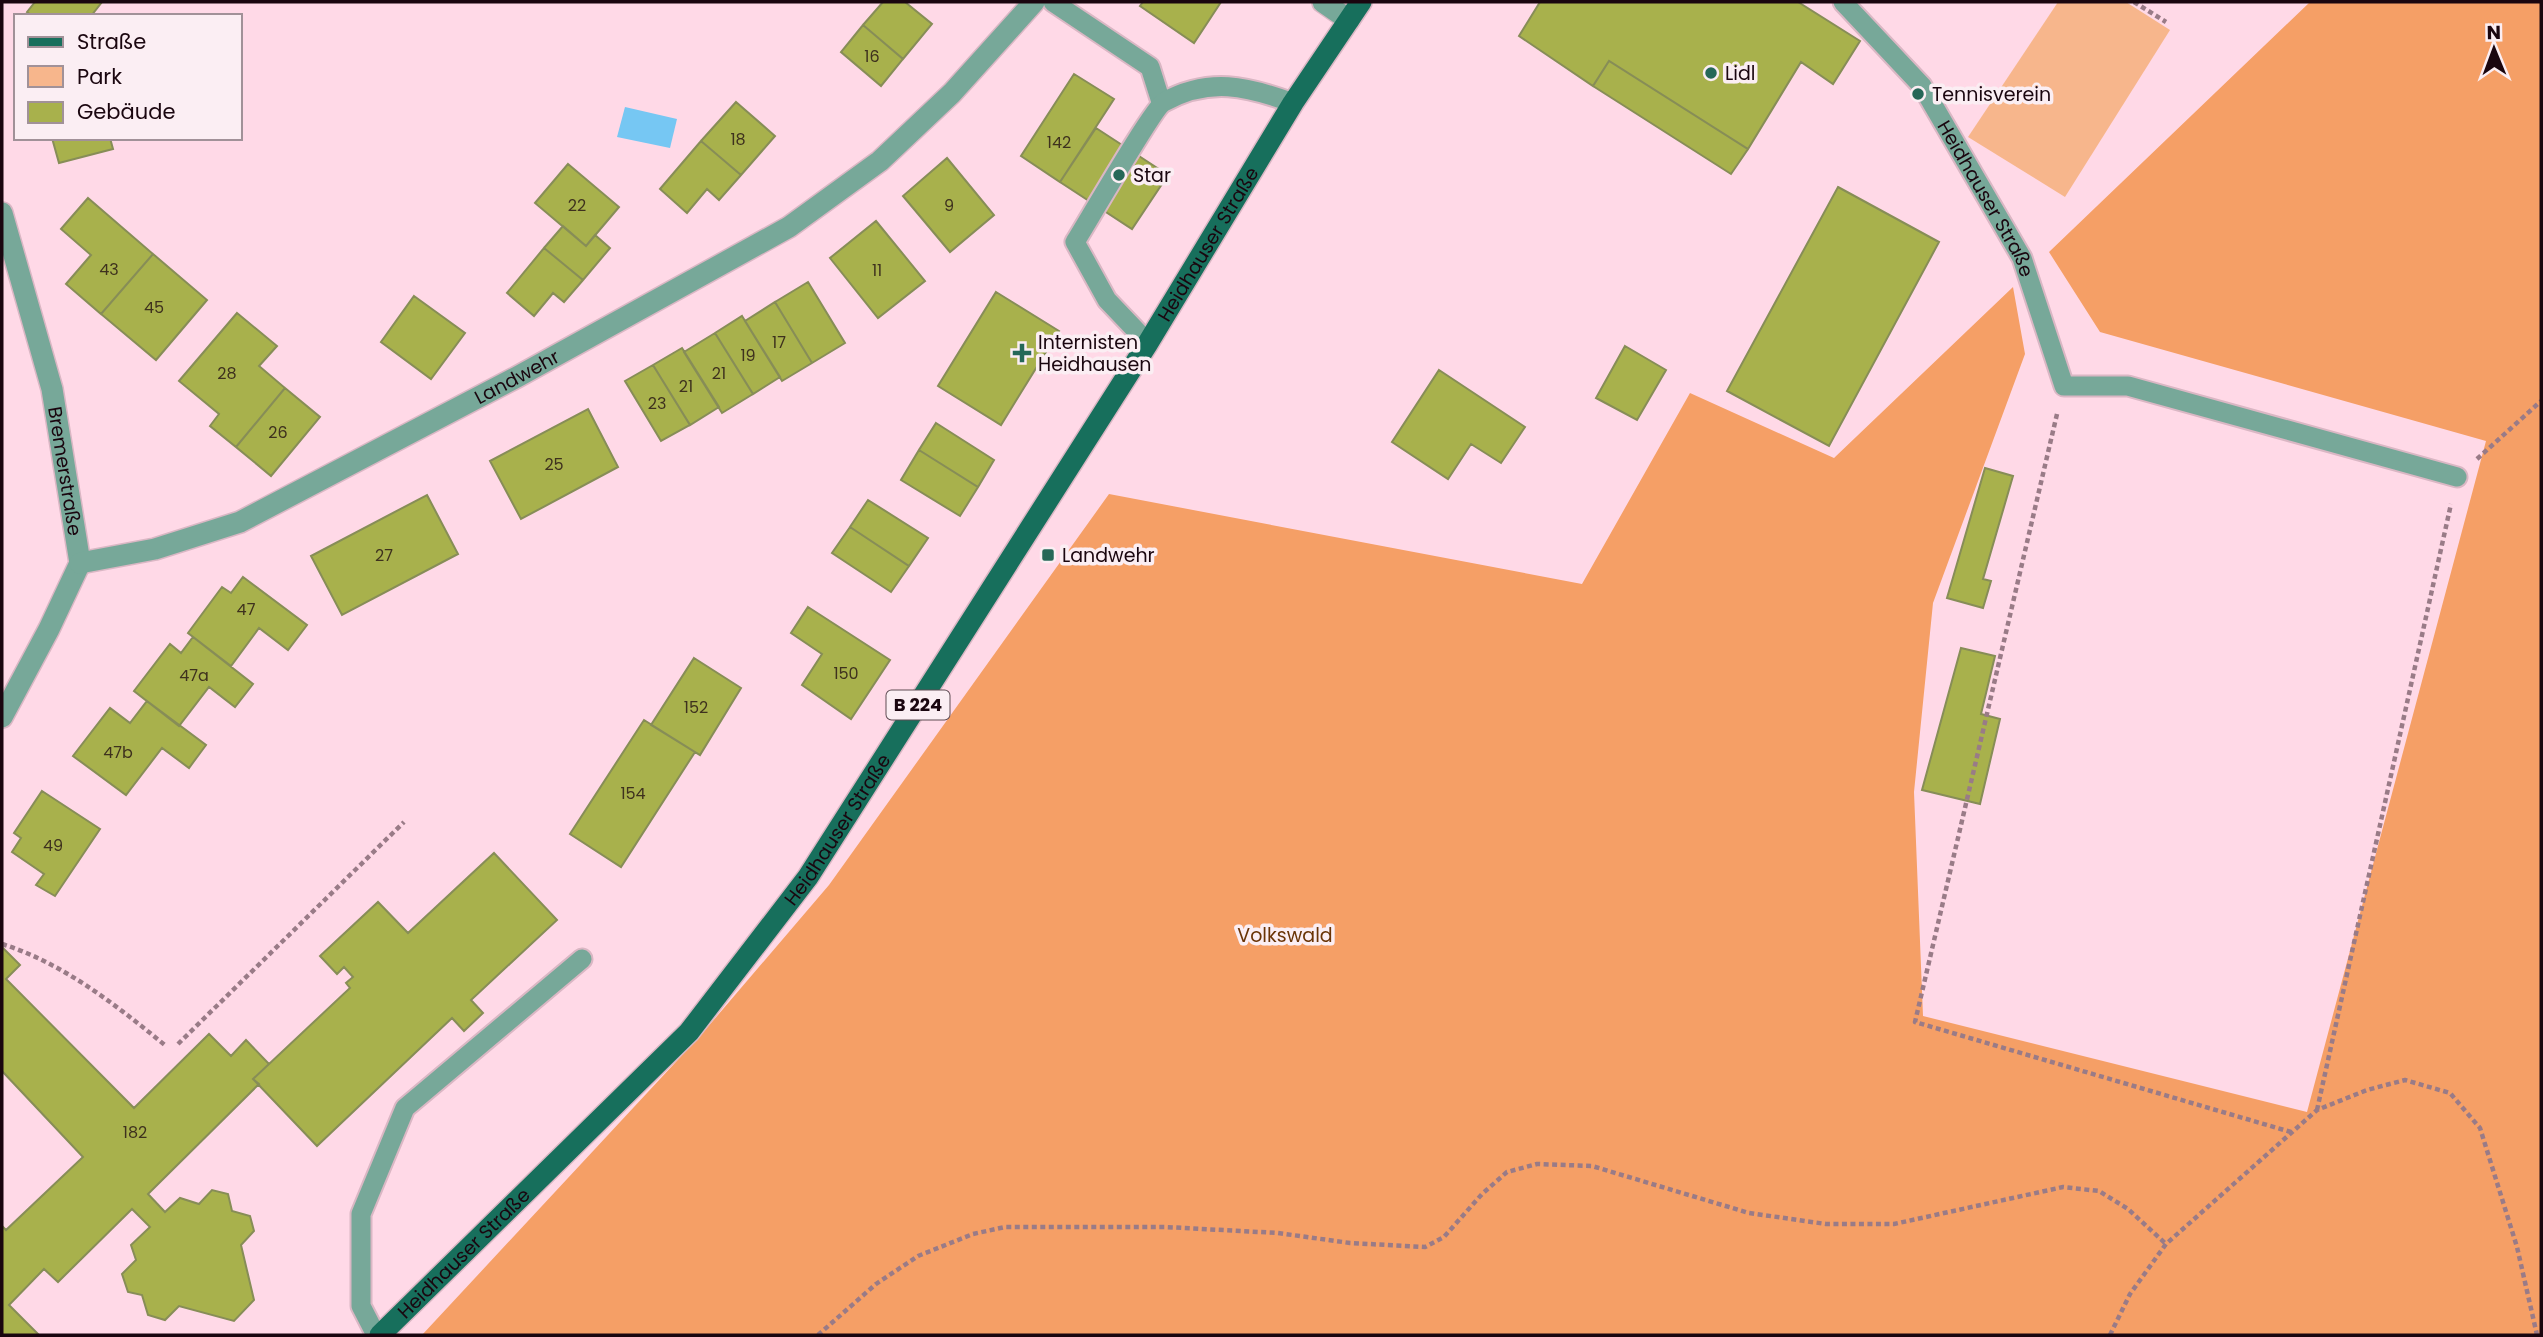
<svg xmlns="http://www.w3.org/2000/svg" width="2543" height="1337" viewBox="0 0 2543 1337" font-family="Poppins,sans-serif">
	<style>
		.green { fill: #f7b68c }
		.forest { fill: #f59f66 }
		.water { fill: #76c7f3 }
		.building { fill: #a8b14c; stroke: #878d57; stroke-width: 2 }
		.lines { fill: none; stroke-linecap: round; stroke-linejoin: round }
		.lane-casing { stroke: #dab7c4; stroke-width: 23 }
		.street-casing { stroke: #dab7c4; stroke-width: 24 }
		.primary-casing { stroke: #dab7c4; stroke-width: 24 }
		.path { stroke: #997b87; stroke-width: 4.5; stroke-dasharray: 5 3.5; stroke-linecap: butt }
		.lane { stroke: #77a899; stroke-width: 19 }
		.street { stroke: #77a899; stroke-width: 21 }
		.primary { stroke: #176f5c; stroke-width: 21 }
		.poi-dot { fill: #266858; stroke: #fbeef3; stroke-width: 2.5 }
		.labels { text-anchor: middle; stroke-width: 7; stroke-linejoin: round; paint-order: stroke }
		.number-label { font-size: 16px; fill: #3e311e }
		.shield { fill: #fbeef3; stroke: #5e4c53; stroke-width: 2 }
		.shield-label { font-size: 18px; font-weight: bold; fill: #1a060f }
		.poi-label { font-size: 19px; fill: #1a060f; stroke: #fbeef3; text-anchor: start }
		.street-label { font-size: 19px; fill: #1a060f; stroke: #fbeef3 }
		.park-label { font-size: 19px; fill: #6a3406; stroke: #fbeef3 }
	</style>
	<rect width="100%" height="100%" fill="#ffd9e7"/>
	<path class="green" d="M2058 2H2126L2170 30 2065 197 1968 137Z"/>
	<path class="forest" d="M2310 2H2541V1335H422L700 1036 829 885 1109 494 1582 584 1690 393 1834 458 2013 287 2025 354 1933 603 1914 792 1923 1016 2307 1112 2486 441 2100 332 2049 252Z"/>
	<path class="water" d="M625 107 677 119 670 148 617 137Z"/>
	<path class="building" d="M35 2H102L91 16H32L27 12Z
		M883 2H905L932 24 903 59 863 25Z
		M1143 2H1221L1194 43 1140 6Z
		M1540 2H1798L1860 41 1833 84 1801 62 1748 149 1609 61 1593 86 1519 36Z
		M863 25 903 59 881 86 841 52Z
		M1609 61 1748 149 1731 174 1593 86Z
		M1074 74 1114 99 1060 182 1021 156Z
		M736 102 775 136 741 175 701 141Z
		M1096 128 1168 175 1132 229 1060 182Z
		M52 138H110L113 149 59 163Z
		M701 141 741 175 719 200 707 189 687 213 660 189Z
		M947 158 994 215 950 252 903 196Z
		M568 164 619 207 586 246 535 203Z
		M1838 187 1939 242 1829 446 1727 391Z
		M88 198 153 254 101 314 66 284 91 255 61 229Z
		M876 221 925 281 878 318 830 258Z
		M563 226 586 246 595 235 610 248 583 280 544 248Z
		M544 248 583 280 564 302 553 293 534 316 507 293Z
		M153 254 207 300 156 360 101 314Z
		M808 282 845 343 812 363 775 302Z
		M996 292 1059 331 1001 425 938 386Z
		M414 296 465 333 431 379 381 342Z
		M775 302 812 363 782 381 745 321Z
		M237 313 277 346 259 366 285 388 236 447 210 426 219 414 179 381Z
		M742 316 780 377 753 394 715 333Z
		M715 333 753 394 722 413 684 352Z
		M1625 346 1666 370 1637 420 1596 398Z
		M682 348 719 407 690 425 653 365Z
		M653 365 690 425 661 441 625 381Z
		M1439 370 1525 427 1501 463 1471 444 1448 479 1392 442Z
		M285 388 320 417 271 476 236 447Z
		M588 409 618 467 521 519 490 461Z
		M936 423 994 460 978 487 919 450Z
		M919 450 978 487 960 516 901 480Z
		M1985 468 2013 476 1983 579 1991 581 1983 608 1947 598Z
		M427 495 458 554 342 615 311 556Z
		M868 500 928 538 909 566 850 527Z
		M850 527 909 566 891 592 832 553Z
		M243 577 307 625 288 650 259 628 231 666 188 633 222 587 231 593Z
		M808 607 890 660 851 719 802 685 822 654 791 633Z
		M193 637 253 684 235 707 209 687 179 726 134 691 170 644 181 653Z
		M1961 648 1995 656 1981 714 2000 719 1980 804 1922 790Z
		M694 658 741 688 700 755 651 725Z
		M147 701 206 745 189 768 162 748 126 795 73 756 110 708 130 723Z
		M644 720 695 752 621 867 570 834Z
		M42 791 100 829 55 896 36 885 44 874 12 852 21 838 14 833Z
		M494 853 557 920 471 1000 483 1013 464 1031 452 1018 317 1146 253 1079 350 988 346 983 353 977 344 967 337 974 320 956 378 902 408 933Z
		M2 947 20 965 6 979 134 1108 209 1034 231 1056 246 1040 269 1064 253 1079 259 1084 148 1194 165 1212 180 1198 199 1204 212 1190 228 1194 232 1211 250 1216 254 1231 241 1245 254 1300 234 1321 179 1306 165 1320 148 1315 142 1295 128 1292 122 1274 136 1260 131 1245 150 1227 132 1209 58 1282 44 1269 9 1305 39 1335H2V1226L6 1230 83 1157 2 1071Z"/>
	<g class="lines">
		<defs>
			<g id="lane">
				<path d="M1053 2 1150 67 1161 102"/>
				<path id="s1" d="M1843 2 1922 86 2022 258 2064 386H2128L2457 477"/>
				<path d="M1148 343 1107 300 1075 242C1087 223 1154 107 1164 102 1209 77 1247 86 1293 103"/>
				<path d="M376 1335 361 1306V1214L405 1108 582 959"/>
			</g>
			<g id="street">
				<path d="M1323 2 1349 20"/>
				<path id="s2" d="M2 213 52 389 80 563 49 629 2 717"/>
				<path id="s3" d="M80 563 155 549 240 522 517 377 789 227 880 161 952 93 1034 2"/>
			</g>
			<g id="primary">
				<path id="s4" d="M380 1335 689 1032 808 877 1148 343 1293 103 1361 2"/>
			</g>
		</defs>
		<use href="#lane" class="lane-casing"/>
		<use href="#street" class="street-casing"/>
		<use href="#primary" class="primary-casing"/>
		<path class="path" d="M2134 2 2166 22
			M2057 414 1915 1022 2291 1132
			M2477 459 2541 401
			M2 944C63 963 116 1005 166 1046
			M178 1044 404 822
			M2317 1110 2451 504
			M818 1335 876 1284 918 1256 973 1234 1005 1227H1165L1278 1233 1350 1243 1425 1247 1444 1237 1482 1194 1507 1172 1537 1164 1592 1166 1749 1213 1826 1224H1894L2063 1187 2099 1191 2128 1209 2166 1244
			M2110 1335 2130 1294 2166 1244 2317 1110 2367 1090 2405 1080 2450 1093 2480 1128 2517 1247 2537 1335"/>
		<use href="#lane" class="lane"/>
		<use href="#street" class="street"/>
		<use href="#primary" class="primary"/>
	</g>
	<g class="poi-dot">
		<circle cx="1711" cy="73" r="7"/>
		<circle cx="1918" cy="94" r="7"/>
		<circle cx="1119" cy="175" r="7"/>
		<path d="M1018.5 342.5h7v7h7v7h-7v7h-7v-7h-7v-7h7z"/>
		<rect x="1041" y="548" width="14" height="14" rx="3.5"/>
	</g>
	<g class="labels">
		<g class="number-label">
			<text x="872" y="62">16</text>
			<text x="738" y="145">18</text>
			<text x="1059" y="148">142</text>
			<text x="577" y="211">22</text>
			<text x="949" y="211">9</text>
			<text x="109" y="275">43</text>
			<text x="877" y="276">11</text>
			<text x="154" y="313">45</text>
			<text x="779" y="348">17</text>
			<text x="748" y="361">19</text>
			<text x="227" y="379">28</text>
			<text x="719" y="379">21</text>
			<text x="686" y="392">21</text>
			<text x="657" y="409">23</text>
			<text x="278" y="438">26</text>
			<text x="554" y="470">25</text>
			<text x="384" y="561">27</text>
			<text x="246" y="615">47</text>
			<text x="846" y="679">150</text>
			<text x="194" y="681">47a</text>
			<text x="696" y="713">152</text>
			<text x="118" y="758">47b</text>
			<text x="633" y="799">154</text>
			<text x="53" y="851">49</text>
			<text x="135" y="1138">182</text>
		</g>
		<rect class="shield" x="886.5" y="690.5" width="63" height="29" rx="5"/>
		<g class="shield-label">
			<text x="918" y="711">B 224</text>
		</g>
		<g class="poi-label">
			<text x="1725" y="80">Lidl</text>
			<text x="1932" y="101">Tennisverein</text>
			<text x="1133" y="182">Star</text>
			<text x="1038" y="349">Internisten<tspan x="1038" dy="22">Heidhausen</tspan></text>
			<text x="1062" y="562">Landwehr</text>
		</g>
		<g class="street-label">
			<text dy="7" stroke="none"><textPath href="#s1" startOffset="245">Heidhauser Straße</textPath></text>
			<text dy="7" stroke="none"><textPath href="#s4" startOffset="1377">Heidhauser Straße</textPath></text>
			<text dy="7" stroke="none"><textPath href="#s3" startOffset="478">Landwehr</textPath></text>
			<text dy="7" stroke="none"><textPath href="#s2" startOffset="266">Bremerstraße</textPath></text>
			<text dy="7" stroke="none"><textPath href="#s4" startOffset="684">Heidhauser Straße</textPath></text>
			<text dy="7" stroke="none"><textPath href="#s4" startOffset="117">Heidhauser Straße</textPath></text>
		</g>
		<g class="park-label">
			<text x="1285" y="942">Volkswald</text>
		</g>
	</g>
	<rect width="2543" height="1337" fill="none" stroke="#1a060f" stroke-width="7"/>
	<rect x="14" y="14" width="228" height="126" fill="#fbeef3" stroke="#a19198" stroke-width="2"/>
	<rect x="28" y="37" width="35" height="10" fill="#176f5c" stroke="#a19198" stroke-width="2"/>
	<text x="77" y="49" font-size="21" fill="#1a060f">Straße</text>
	<rect x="28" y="66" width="35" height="21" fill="#f7b68c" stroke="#a19198" stroke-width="2"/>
	<text x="77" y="84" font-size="21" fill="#1a060f">Park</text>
	<rect x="28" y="102" width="35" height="21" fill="#a8b14c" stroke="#a19198" stroke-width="2"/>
	<text x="77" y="119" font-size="21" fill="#1a060f">Gebäude</text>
	<g transform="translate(2494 49) rotate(359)" stroke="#fbeef3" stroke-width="5" paint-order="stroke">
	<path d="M0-5L12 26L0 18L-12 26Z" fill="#1a060f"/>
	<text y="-10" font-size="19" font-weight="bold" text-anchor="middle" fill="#1a060f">N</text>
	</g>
</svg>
